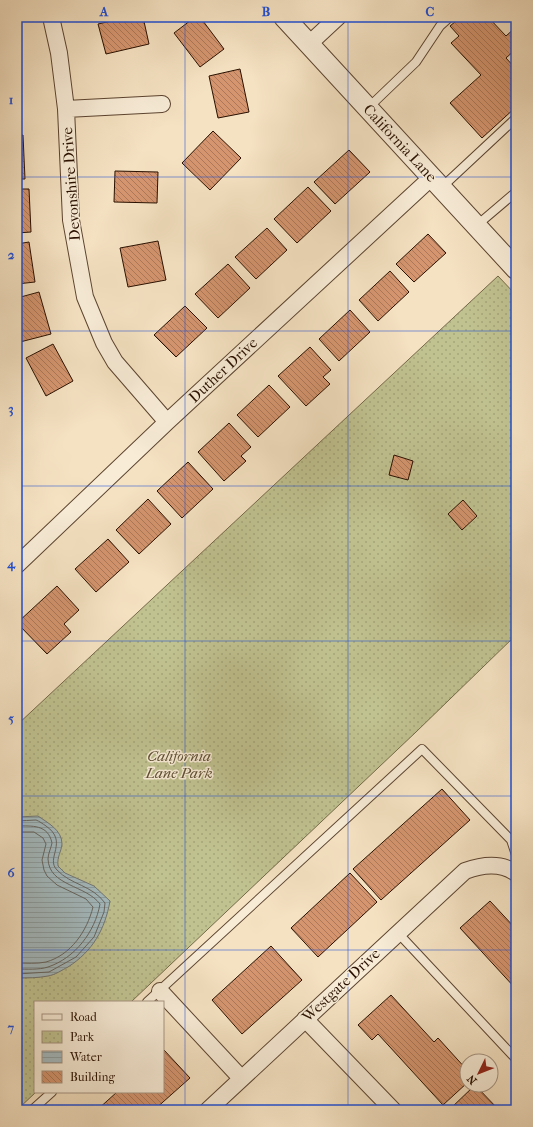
<svg xmlns="http://www.w3.org/2000/svg" width="533" height="1127" viewBox="0 0 533 1127" font-family="'IM FELL French Canon',serif">
	<style>
		.park { fill: url(#park-dots); stroke: #746948 }
		.water { fill: url(#water-rules); stroke: #727673 }
		.lines { fill: none; stroke-linecap: round; stroke-linejoin: round }
		.shore { stroke: #666560; stroke-width: 1 }
		.building { fill: url(#building-back-hatch); stroke: #291000 }
		.service-casing { stroke: #5c4430; stroke-width: 10 }
		.minor-casing { stroke: #5c4430; stroke-width: 18 }
		.tertiary-casing { stroke: #5c4430; stroke-width: 22 }
		.service { stroke: #f8ecd7; stroke-width: 8 }
		.minor { stroke: #f8ecd7; stroke-width: 16 }
		.tertiary { stroke: #f8ecd7; stroke-width: 20 }
		.grid { fill: none; stroke: #1d4ed8; stroke-width: 1; stroke-opacity: 0.55 }
		.labels { text-anchor: middle; stroke-width: 3; stroke-linejoin: round; paint-order: stroke }
		.street-label { font-size: 15px; fill: #291000; stroke: #f8ecd7 }
		.park-label { font-size: 15px; font-style: italic; fill: #5e4e32; stroke: #f8ecd7 }
		.neatline { fill: none; stroke: #1d4ed8; stroke-width: 1.5 }
		.grid-label { font-size: 13px; text-anchor: middle; font-weight: bold; fill: #1d4ed8 }
	</style>
	<defs>
		<pattern id="park-dots" width="8" height="8" patternUnits="userSpaceOnUse"><rect width="8" height="8" fill="#c0c290"/><path d="M2 2h.1M6 6h.1" fill="none" stroke="#a5a67a" stroke-width="1.8" stroke-linecap="round"/></pattern>
		<pattern id="water-rules" width="6" height="5" patternUnits="userSpaceOnUse"><rect width="6" height="5" fill="#a3bac0"/><path d="M0 2.5h6" fill="none" stroke="#8c9fa3"/></pattern>
		<pattern id="building-back-hatch" width="6" height="6" patternUnits="userSpaceOnUse"><rect width="6" height="6" fill="#d4956f"/><path d="M-1 5l2 2M0 0l6 6M5-1l2 2" fill="none" stroke="#ac7859"/></pattern>
	</defs>
	<rect width="100%" height="100%" fill="#f5e2c2"/>
	<filter id="stains"><feTurbulence type="fractalNoise" baseFrequency=".005" numOctaves="4"/><feColorMatrix values="0 0 0 0 .2 0 0 0 0 .09 0 0 0 0 .02 0 0 0 .5 -.17"/></filter>
	<radialGradient id="worn" r=".72"><stop offset=".6" stop-color="#630" stop-opacity="0"/><stop offset="1" stop-color="#630" stop-opacity=".3"/></radialGradient>
	<path class="park" d="M498 276 516 295V635L416 732 131 1002H35L36 1092 17 1110V725Z"/>
	<path class="water" d="M38 816C48 823 62 830 62 844 61 853 57 856 58 866L65 873 94 886 110 901C105 929 93 951 68 967 62 970 55 975 48 976 38 978 27 978 17 978V817Z"/>
	<g class="lines">
		<path class="shore" d="M17 821C23 821 30 820 36 820 39 821 43 824 46 826 69 842 45 858 57 870 71 885 92 885 105 903L104 912 94 937 76 957 49 972 17 974
			M17 826C32 826 48 824 52 843 51 848 48 854 48 859 49 886 86 885 100 904 95 932 75 958 48 967 39 970 27 969 17 969
			M17 832H34L43 838 46 844 42 860 44 870 47 876 57 885 86 899 93 907C87 931 71 955 46 962 37 964 26 963 17 963"/>
	</g>
	<path class="building" d="M129 17H143L149 44 106 54 98 24Z
		M195 17H200L224 49 200 67 174 33Z
		M461 17H472L475 20 478 17H488L506 36 516 27V49L506 58 516 69V107L482 138 450 103 481 75 451 43 459 36 450 26Z
		M240 69 249 112 218 118 209 76Z
		M17 80H19L21 123H17Z
		M213 131 241 158 210 190 182 163Z
		M23 135 25 179H17V136Z
		M349 150 370 172 335 204 314 182Z
		M115 171 158 172 157 203 114 202Z
		M308 187 331 211 297 243 274 219Z
		M17 189H29L31 232 17 233Z
		M267 228 287 250 256 279 235 257Z
		M428 234 446 253 414 282 396 264Z
		M158 241 166 280 128 287 120 248Z
		M29 242 35 282 17 284V244Z
		M228 264 250 288 218 318 195 294Z
		M390 271 409 292 378 321 359 300Z
		M39 292 51 334 20 342 17 333V298Z
		M185 306 207 328 176 357 154 335Z
		M350 310 370 332 339 361 319 339Z
		M53 344 73 381 46 396 26 358Z
		M310 347 331 370 323 377 330 384 306 406 278 376Z
		M269 385 290 407 258 437 237 415Z
		M229 423 251 447 241 456 246 461 224 481 198 452Z
		M394 455 413 461 408 480 389 475Z
		M188 462 213 489 182 518 157 491Z
		M148 499 171 524 139 554 116 530Z
		M463 500 477 516 462 530 448 514Z
		M108 539 129 562 96 592 75 569Z
		M57 586 79 610 64 624 71 632 47 654 17 623Z
		M442 789 470 820 381 900 353 869Z
		M350 873 377 902 318 957 291 928Z
		M490 901 516 929V989L460 928Z
		M271 946 302 980 242 1034 212 1000Z
		M391 995 434 1042 438 1038 467 1070V1083L443 1105 378 1034 372 1040 358 1025Z
		M163 1050H164L190 1078 154 1110H97L117 1092H163Z
		M475 1085 499 1110H449Z"/>
	<g class="lines">
		<defs>
			<path id="service" d="M368 108 416 62 440 26 450 17
				M441 188 516 118
				M476 226 516 192
				M398 933 516 1059
				M147 1002 422 749 511 840 516 855
				M32 1110 52 1092"/>
			<path id="minor" d="M51 17 59 53 66 109 71 220 85 297 104 343 115 362 167 422
				M309 44 338 17
				M66 109 162 104
				M17 565 167 422 432 177
				M160 991 241 1078
				M305 1019 393 1110
				M208 1110 465 871C482 865 500 862 516 873"/>
			<path id="tertiary" d="M284 17 516 269"/>
		</defs>
		<use href="#service" class="service-casing"/>
		<use href="#minor" class="minor-casing"/>
		<use href="#tertiary" class="tertiary-casing"/>
		<use href="#service" class="service"/>
		<use href="#minor" class="minor"/>
		<use href="#tertiary" class="tertiary"/>
	</g>
	<path class="grid" d="M185 17V1110M348 17V1110M17 177H516M17 331H516M17 486H516M17 641H516M17 796H516M17 950H516"/>
	<g class="labels">
		<g class="street-label">
			<text transform="translate(400 143) rotate(47)" y="5">California Lane</text>
			<text transform="translate(71 184) rotate(-94)" y="5">Devonshire Drive</text>
			<text transform="translate(223 370) rotate(-43)" y="5">Duther Drive</text>
			<text transform="translate(341 985) rotate(-43)" y="5">Westgate Drive</text>
		</g>
		<g class="park-label">
			<text x="179" y="761">California<tspan x="179" dy="17">Lane Park</tspan></text>
		</g>
	</g>
	<rect width="533" height="1127" fill="none" stroke="#f5e2c2" stroke-width="44"/>
	<rect x="34" y="1001" width="130" height="92" fill="#f8ecd7" stroke="#a59481"/>
	<rect x="42" y="1014" width="20" height="6" fill="#f8ecd7" stroke="#a59481"/>
	<text x="70" y="1021" font-size="12" fill="#291000">Road</text>
	<rect x="42" y="1031" width="20" height="12" fill="url(#park-dots)" stroke="#a59481"/>
	<text x="70" y="1041" font-size="12" fill="#291000">Park</text>
	<rect x="42" y="1051" width="20" height="12" fill="url(#water-rules)" stroke="#a59481"/>
	<text x="70" y="1061" font-size="12" fill="#291000">Water</text>
	<rect x="42" y="1071" width="20" height="12" fill="url(#building-back-hatch)" stroke="#a59481"/>
	<text x="70" y="1081" font-size="12" fill="#291000">Building</text>
	<g transform="translate(479 1073) rotate(227)"><circle r="19" fill="#f8ecd7" stroke="#a59481"/>
	<path d="M0-3L7 15L0 10L-7 15Z" fill="#8f2418"/>
	<text y="-6" font-size="11" font-weight="bold" text-anchor="middle" fill="#291000">N</text>
	</g>
	<rect x="22" y="22" width="489" height="1083" class="neatline"/>
	<g class="grid-label">
		<text x="104" y="16">A</text>
		<text x="266" y="16">B</text>
		<text x="430" y="16">C</text>
		<text x="11" y="104">1</text>
		<text x="11" y="259">2</text>
		<text x="11" y="413">3</text>
		<text x="11" y="568">4</text>
		<text x="11" y="723">5</text>
		<text x="11" y="877">6</text>
		<text x="11" y="1032">7</text>
	</g>
	<rect width="100%" height="100%" filter="url(#stains)"/>
	<rect width="100%" height="100%" fill="url(#worn)"/>
</svg>
